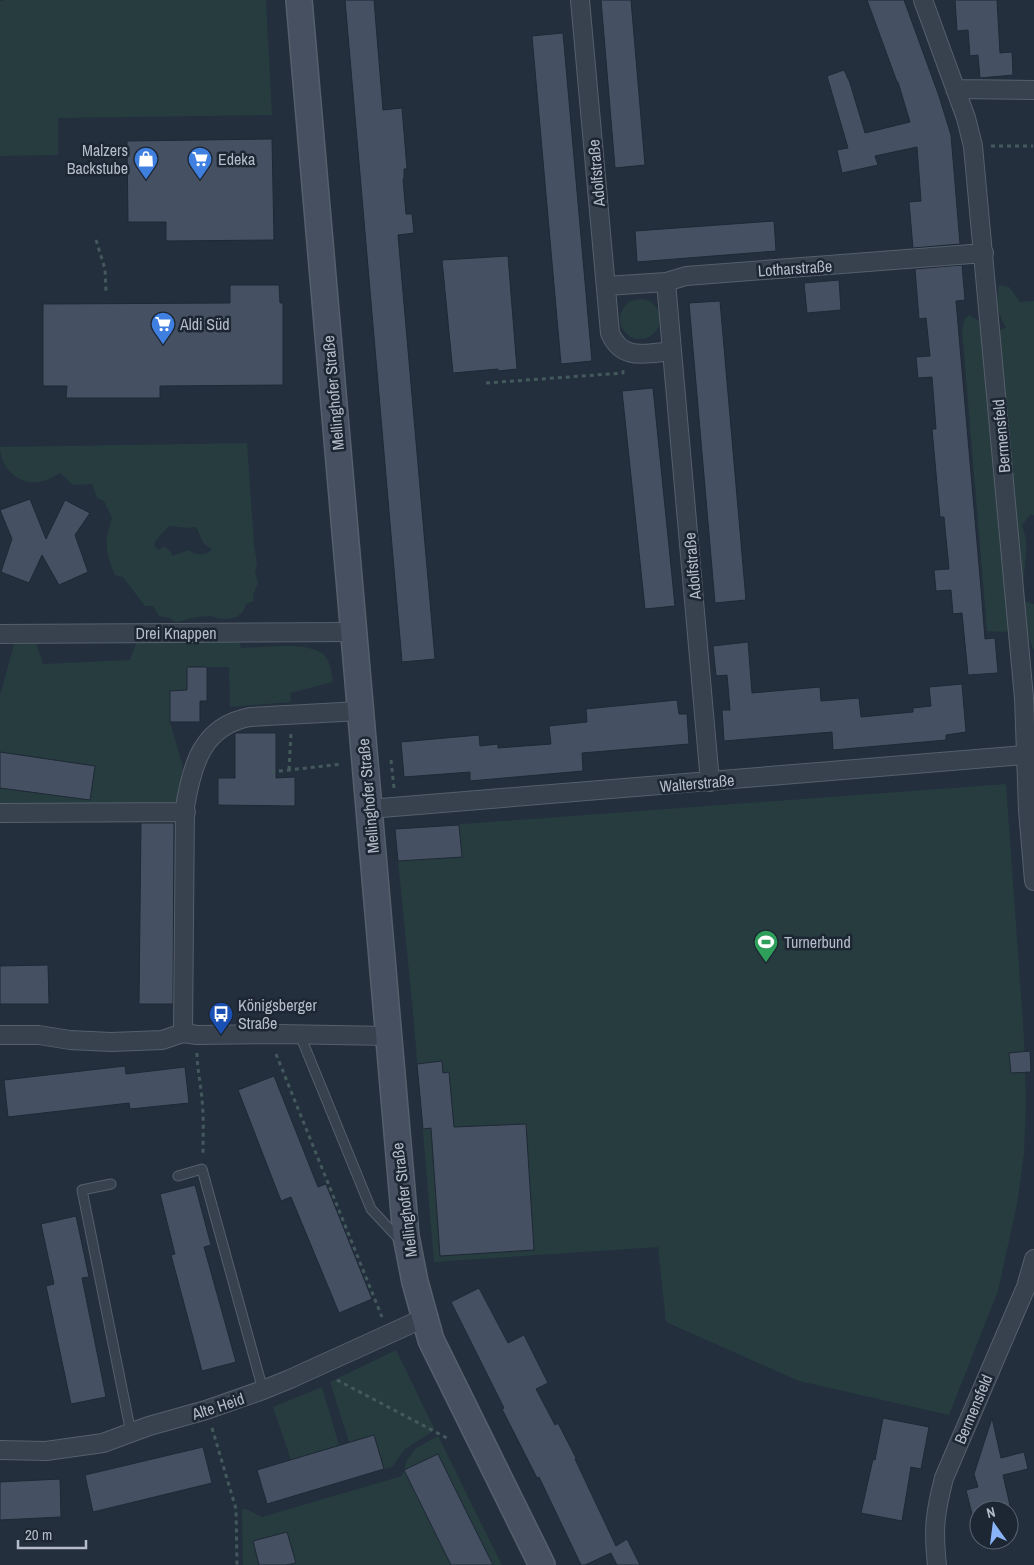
<svg xmlns="http://www.w3.org/2000/svg" width="1034" height="1565" viewBox="0 0 1034 1565" font-family="'Archivo Narrow',sans-serif">
	<style>
		.green { fill: #263c3f; fill-rule: evenodd }
		.building { fill: #455162; stroke: #1f2835 }
		.lines { fill: none; stroke-linecap: round; stroke-linejoin: round }
		.lane-casing { stroke: #565f6c; stroke-width: 11 }
		.street-casing { stroke: #565f6c; stroke-width: 20 }
		.secondary-casing { stroke: #565f6c; stroke-width: 28 }
		.path { stroke: #44595c; stroke-width: 3; stroke-dasharray: 4 4; stroke-linecap: butt }
		.lane { stroke: #38414e; stroke-width: 9 }
		.street { stroke: #38414e; stroke-width: 18 }
		.secondary { stroke: #465061; stroke-width: 25 }
		.labels { text-anchor: middle; stroke-width: 5; stroke-linejoin: round; paint-order: stroke }
		.poi-label { font-size: 16px; fill: #b4bcc9; stroke: #1d2633; text-anchor: start }
		.street-label { font-size: 16px; fill: #b4bcc9; stroke: #1d2633 }
	</style>
	<rect width="100%" height="100%" fill="#242f3e"/>
	<path class="green" d="M5 0H266L272 115 58 118V155L0 156V1Z
		M999 285 1009 287 1020 302 1034 301V515H1030L1022 525C1032 550 1020 575 1024 601L1034 604V651L1024 627 1004 632 987 631 962 329 965 319 969 315 997 331 1006 328C997 311 996 304 999 285Z
		M620 319a20 20 0 1 1 40 0a20 20 0 1 1-40 0Z
		M247 443 254 544 257 564 255 572 258 583 253 595 254 601 246 604C242 618 231 621 217 618 215 617 211 616 209 616 201 616 185 619 177 623L170 618 159 616 153 606H145L123 577 115 575C105 552 104 542 112 518L104 501 97 498 92 484 73 485 60 473C53 477 47 481 39 482 18 485 0 467 0 447ZM169 526 188 528 196 527 204 544 212 549C205 557 196 555 188 550L172 556 171 552 164 546 159 550 154 546 156 540Z
		M137 641H239L241 648C261 648 311 640 325 656 331 664 332 674 333 682L290 693 291 702 230 707 229 667H188L187 690 170 691V722L183 767 177 803H0V693L1 692 14 644 36 643 43 664 130 660Z
		M1006 784 1024 1038 1026 1104 1024 1154 1017 1204 998 1291 949 1415 799 1381 666 1322 658 1247 434 1262 413 1013 395 829Z
		M396 1350 435 1430 405 1449 392 1467 384 1469 374 1435 349 1442 330 1382Z
		M322 1387 339 1445 291 1460 273 1407Z
		M438 1436 502 1565H243L242 1509H246L262 1517 402 1476 407 1460 416 1448Z"/>
	<path class="building" d="M345 0H374L383 110 402 108 407 169H404V179H403L406 214H412L414 233 398 235 435 659 402 662Z
		M601 0H631L645 165 615 168Z
		M867 0H904L939 96 951 135 960 244 913 248 909 202 921 201 917 147 875 156 878 165 842 173 837 150 848 148 827 76 844 70 850 83 865 133 910 122 898 82H897Z
		M955 0H997L1000 53 1012 52 1013 75 980 78 978 55 970 56 968 30 957 31Z
		M563 33 592 361 561 364 532 36Z
		M272 139 274 240 166 241V222H128L127 141Z
		M774 221 776 251 637 262 635 231Z
		M508 256 517 369 498 371V369L453 373 442 260Z
		M962 265 965 300 956 301 980 577 985 639 995 638 998 673 968 675 962 613 953 614 951 590 936 591 934 570 949 569 944 517H940L932 429H936L932 377 918 378 916 357 930 356 926 318 919 319 915 269Z
		M839 280 841 310 807 313 804 283Z
		M230 285H279L280 303H283V385L160 386V398H66L67 386H43V304L230 303Z
		M720 301 746 600 715 603 689 303Z
		M653 388 675 606 645 609 622 391Z
		M30 499 46 539 65 500 90 513 75 535 88 572 59 585 42 555 29 583 1 572 12 539 0 510Z
		M748 642 752 693 820 687 821 701 859 698 861 717 913 712V708L931 706 929 687 962 684 966 732 946 735V740L833 750 832 732 724 741 722 710H730L727 675 716 676 713 646Z
		M187 667H207V701H200V722H170V691L187 690Z
		M677 700 679 714H687L689 744 582 753 583 771 470 781V772L404 777 401 742 479 735 480 746 498 744V748L551 744 549 726 587 722 586 709Z
		M235 733H276V778L295 777V806L218 805V778H235Z
		M0 752 95 766 90 800 0 788Z
		M141 823H174L173 1004H139Z
		M459 825 462 857 398 861 395 829Z
		M48 965 49 1004H0V966Z
		M1030 1051 1031 1072 1011 1073 1009 1053Z
		M442 1061 443 1073 449 1072 454 1127 526 1124 534 1250 440 1256 431 1128 423 1129 417 1064Z
		M125 1066 126 1074 185 1067 189 1103 130 1109 129 1103 8 1117 4 1080Z
		M274 1076 318 1187 326 1184 372 1299 339 1313 291 1197 281 1201 238 1090Z
		M195 1185 211 1245 204 1247 236 1362 202 1371 171 1255 175 1254 160 1194Z
		M76 1216 89 1277 82 1278 106 1397 71 1404 46 1286 54 1284 41 1224Z
		M479 1288 508 1343 524 1335 548 1383 536 1389 555 1425 558 1423 576 1458 575 1459 616 1546 627 1539 640 1565H617L611 1553 585 1565H581L539 1477 537 1478 502 1409 504 1408 451 1302Z
		M883 1418 929 1427 921 1469 911 1467 902 1521 861 1513 873 1459 875 1460Z
		M992 1418 1001 1458 1024 1452 1028 1469 1003 1475 1011 1510H979V1540H994L995 1542 980 1546 966 1490 978 1487 974 1474Z
		M374 1435 384 1469 267 1504 257 1470Z
		M203 1447 212 1483 93 1512 85 1475Z
		M438 1454 466 1511 493 1565H451L404 1470Z
		M60 1479 61 1517 0 1520V1482Z
		M287 1532 296 1563 286 1565H259L253 1541Z"/>
	<g class="lines">
		<defs>
			<path id="lane" d="M300 1035 371 1209 400 1240
				M178 1176 202 1169 263 1390
				M111 1184 82 1190 131 1433"/>
			<path id="street" d="M580 0 610 333C622 362 647 353 672 351L710 782
				M923 0 966 118 973 146 1024 698 1028 810 1034 881
				M955 89 1034 90
				M666 282 672 351
				M606 286 666 282 686 276 984 253
				M0 634 353 632
				M369 809 1025 755
				M0 813 186 812
				M183 1033 185 807C192 765 202 726 250 717L360 711
				M0 1035H39L70 1040 111 1042 162 1040 183 1033 197 1035 278 1034 389 1036
				M0 1450 46 1451 103 1443 149 1426 206 1410 263 1390 290 1379 424 1318
				M937 1565C933 1529 935 1513 944 1478L1026 1287 1034 1259"/>
			<path id="secondary" d="M299 0 406 1236 415 1282 431 1340 542 1565"/>
		</defs>
		<use href="#lane" class="lane-casing"/>
		<use href="#street" class="street-casing"/>
		<use href="#secondary" class="secondary-casing"/>
		<path class="path" d="M991 146H1033
			M96 240 105 269 106 291
			M486 383 623 373V370
			M391 760 394 788
			M289 770 291 733
			M271 772 342 764
			M197 1053C197 1069 201 1084 202 1100 204 1118 203 1136 203 1154
			M276 1054 382 1317
			M337 1380 447 1438
			M212 1428 236 1509 237 1565"/>
		<use href="#lane" class="lane"/>
		<use href="#street" class="street"/>
		<use href="#secondary" class="secondary"/>
	</g>
	<defs>
		<symbol id="shop-pin" viewBox="-11 -11 22 30"><path d="M0 17L-7.5 6A9.5 9.5 0 1 1 7.5 6Z" fill="#3f7fe0" stroke="#1d2633"/><path d="M-5-2.5h2.3a2.7 3.5 0 0 1 5.4 0H5L5.5 6h-11ZM-1.5-2.5h3a1.5 2.3 0 0 0-3 0Z" fill="#fff"/></symbol>
		<symbol id="supermarket-pin" viewBox="-11 -11 22 30"><path d="M0 17L-7.5 6A9.5 9.5 0 1 1 7.5 6Z" fill="#3f7fe0" stroke="#1d2633"/><path d="M-6-5.5h2.5l.6 2H6L4.5 2H-2.5L-4.4-4H-6ZM-1.5 3.2a1.3 1.3 0 1 0 .1 0ZM3 3.2a1.3 1.3 0 1 0 .1 0Z" fill="#fff"/></symbol>
		<symbol id="stadium-pin" viewBox="-11 -11 22 30"><path d="M0 17L-7.5 6A9.5 9.5 0 1 1 7.5 6Z" fill="#2e9e5b" stroke="#1d2633"/><path d="M0-5a6.5 5 0 1 0 0 10a6.5 5 0 1 0 0-10ZM-3.5-1.8h7v3.6h-7Z" fill="#fff"/></symbol>
		<symbol id="bus-pin" viewBox="-11 -11 22 30"><path d="M0 17L-7.5 6A9.5 9.5 0 1 1 7.5 6Z" fill="#1a4fb4" stroke="#1d2633"/><path d="M-5-6H5V4H4V6H2V4H-2V6H-4V4H-5ZM-3.5-4V0h7V-4ZM-3.5 1.2v1.5H-2V1.2ZM2 1.2v1.5H3.5V1.2Z" fill="#fff"/></symbol>
	</defs>
	<g fill-rule="evenodd">
		<use href="#shop-pin" x="132" y="145" width="28" height="38"/>
		<use href="#supermarket-pin" x="186" y="145" width="28" height="38"/>
		<use href="#supermarket-pin" x="149" y="310" width="28" height="38"/>
		<use href="#stadium-pin" x="752" y="928" width="28" height="38"/>
		<use href="#bus-pin" x="207" y="1000" width="28" height="38"/>
	</g>
	<g class="labels">
		<g class="poi-label">
			<text x="128" y="156" text-anchor="end">Malzers<tspan x="128" dy="18">Backstube</tspan></text>
			<text x="218" y="165">Edeka</text>
			<text x="180" y="330">Aldi Süd</text>
			<text x="784" y="948">Turnerbund</text>
			<text x="238" y="1011">Königsberger<tspan x="238" dy="18">Straße</tspan></text>
		</g>
		<g class="street-label">
			<text transform="translate(596 173) rotate(-95)" y="6">Adolfstraße</text>
			<text transform="translate(795 268) rotate(-4)" y="6">Lotharstraße</text>
			<text transform="translate(333 393) rotate(-95)" y="6">Mellinghofer Straße</text>
			<text transform="translate(1001 436) rotate(-95)" y="6">Bermensfeld</text>
			<text transform="translate(692 566) rotate(-95)" y="6">Adolfstraße</text>
			<text x="176" y="639">Drei Knappen</text>
			<text transform="translate(697 783) rotate(-5)" y="6">Walterstraße</text>
			<text transform="translate(368 796) rotate(-95)" y="6">Mellinghofer Straße</text>
			<text transform="translate(404 1200) rotate(-97)" y="6">Mellinghofer Straße</text>
			<text transform="translate(218 1406) rotate(-18)" y="6">Alte Heid</text>
			<text transform="translate(973 1409) rotate(-67)" y="6">Bermensfeld</text>
		</g>
	</g>
	<g transform="translate(994 1525) rotate(346)"><circle r="24" fill="#1d2633" stroke="#59626f"/>
	<path d="M0-4L9 19L0 12L-9 19Z" fill="#8ab4f8"/>
	<text y="-8" font-size="14" font-weight="bold" text-anchor="middle" fill="#b4bcc9">N</text>
	</g>
	<path d="M18 1540v8h68v-8" fill="none" stroke="#b4bcc9" stroke-width="2.5"/>
	<text x="25" y="1540" font-size="15" fill="#b4bcc9" stroke="#1d2633" stroke-width="4" paint-order="stroke">20 m</text>
</svg>
